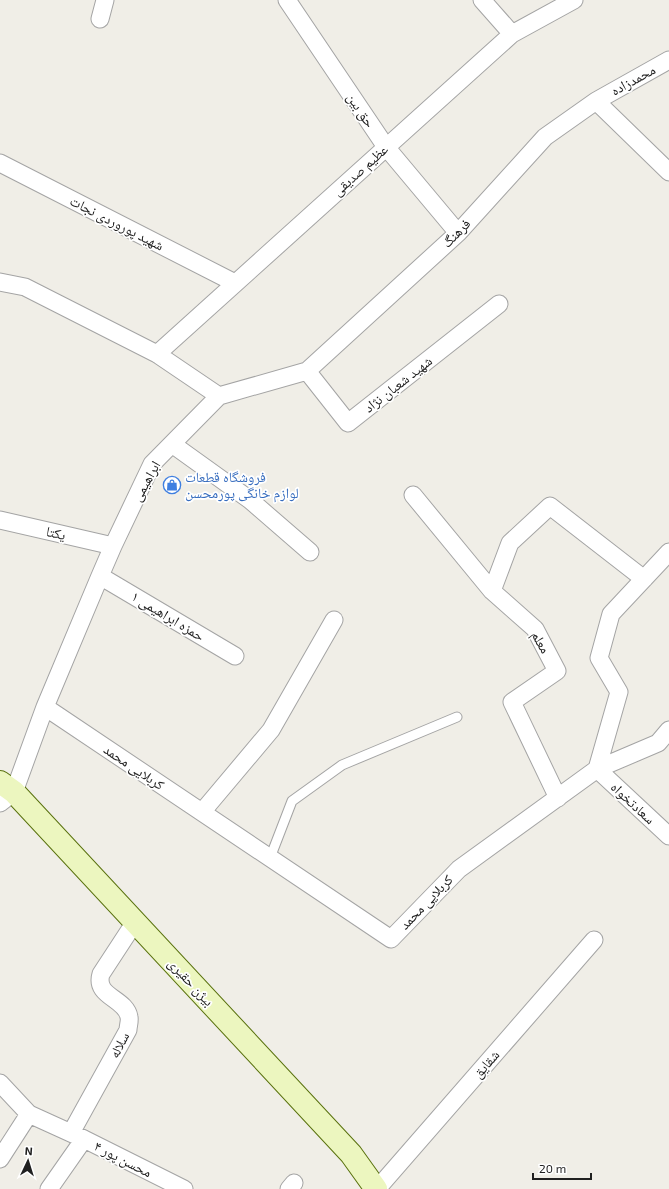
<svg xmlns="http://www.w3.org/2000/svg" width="669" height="1189" viewBox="0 0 669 1189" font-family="'Exo 2','Noto Naskh Arabic',sans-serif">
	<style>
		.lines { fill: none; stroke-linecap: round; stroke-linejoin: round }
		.lane-casing { stroke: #a4a4a4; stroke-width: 11 }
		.street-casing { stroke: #a4a4a4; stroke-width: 19 }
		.secondary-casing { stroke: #59710d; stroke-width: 24 }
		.lane { stroke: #fff; stroke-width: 9 }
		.street { stroke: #fff; stroke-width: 17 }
		.secondary { stroke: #ecf6bf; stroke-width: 22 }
		.labels { text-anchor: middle; stroke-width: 3.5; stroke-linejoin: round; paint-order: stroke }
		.street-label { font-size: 14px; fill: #202020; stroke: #fff }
		.shop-label { font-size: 14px; fill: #366cbe; stroke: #fff; text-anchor: start }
	</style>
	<rect width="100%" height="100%" fill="#f0eee7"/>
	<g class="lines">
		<defs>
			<path id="lane" d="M270 858 292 801 342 765 457 717"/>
			<path id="street" d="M287 0 386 147 458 233
				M482 0 512 34
				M100 19 105 0
				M596 101 669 60
				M0 163 235 283
				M0 282 25 287 157 354 219 396 152 464 113 546 100 576 45 707 14 792 0 803
				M157 354 512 34 574 0
				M307 371 348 423 499 304
				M219 396 307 371 458 233 545 137 596 101 669 172
				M172 444 250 500 310 552
				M413 495 492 591 535 629 557 671 512 702 558 798
				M0 520 113 546
				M100 576 235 656
				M492 591 510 543 550 506 644 579
				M45 707 391 939 459 869 597 769 619 692 599 658 611 614 669 552
				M669 730 658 743 597 769 669 836
				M202 812 271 730 334 620
				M0 1083 29 1114 84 1139 184 1189
				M71 1133 128 1030C128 1026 130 1021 129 1017 126 998 94 997 101 974L135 922
				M0 1159 29 1114
				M49 1189 84 1139
				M289 1189 294 1183
				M377 1189 594 940"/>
			<path id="secondary" d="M0 782 14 792 351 1154 376 1189"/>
		</defs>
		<use href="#lane" class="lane-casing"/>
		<use href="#street" class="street-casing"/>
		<use href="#secondary" class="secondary-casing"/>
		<use href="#lane" class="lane"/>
		<use href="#street" class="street"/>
		<use href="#secondary" class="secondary"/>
	</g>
	<defs>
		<symbol id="shop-ring" viewBox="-11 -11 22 22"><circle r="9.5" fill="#fff" stroke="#3f7fe0" stroke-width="1.5"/><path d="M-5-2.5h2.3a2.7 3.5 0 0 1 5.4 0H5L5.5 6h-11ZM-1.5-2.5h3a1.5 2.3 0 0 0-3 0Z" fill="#3f7fe0"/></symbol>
	</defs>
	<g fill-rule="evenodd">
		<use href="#shop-ring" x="162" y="475" width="20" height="20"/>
	</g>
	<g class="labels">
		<g class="street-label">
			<text transform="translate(633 80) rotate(-29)" y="5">محمدزاده</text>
			<text transform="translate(361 110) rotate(56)" y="5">حق بین</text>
			<text transform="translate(360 170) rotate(-42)" y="5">عظیم صدیقی</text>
			<text transform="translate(117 223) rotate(27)" y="5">شهید پوروردی نجات</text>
			<text transform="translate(456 233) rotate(-45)" y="5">فرهنگ</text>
			<text transform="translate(398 384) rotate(-38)" y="5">شهید شعبان نژاد</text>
			<text transform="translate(146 481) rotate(-61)" y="5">ابراهیمی</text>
			<text transform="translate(56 533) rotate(13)" y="5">یکتا</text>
			<text transform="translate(168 616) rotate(31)" y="5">حمزه ابراهیمی ۱</text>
			<text transform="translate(541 642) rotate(60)" y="5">معلم</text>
			<text transform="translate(134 767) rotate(34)" y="5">کربلایی محمد</text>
			<text transform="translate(633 803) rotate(43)" y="5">سعادتخواه</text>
			<text transform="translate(426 902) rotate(-46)" y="5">کربلایی محمد</text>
			<text transform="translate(191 982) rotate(47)" y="5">بیژن حقیری</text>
			<text transform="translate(119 1045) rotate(-63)" y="5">سلاله</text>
			<text transform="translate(486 1064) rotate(-49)" y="5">شقایق</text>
			<text transform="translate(123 1159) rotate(27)" y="5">محسن پور ۴</text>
		</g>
		<g class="shop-label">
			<text x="185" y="482">فروشگاه قطعات<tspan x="185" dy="16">لوازم خانگی پورمحسن</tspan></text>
		</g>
	</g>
	<g transform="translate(28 1161) rotate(4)" stroke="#ffffff" stroke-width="3" paint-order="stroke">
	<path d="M0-3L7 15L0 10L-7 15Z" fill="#202020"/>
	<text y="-6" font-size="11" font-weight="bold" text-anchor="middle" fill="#202020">N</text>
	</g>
	<path d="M533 1173v6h58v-6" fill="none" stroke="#202020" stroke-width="2"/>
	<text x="539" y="1173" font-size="12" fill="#202020" stroke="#ffffff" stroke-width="3" paint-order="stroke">20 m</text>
</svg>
